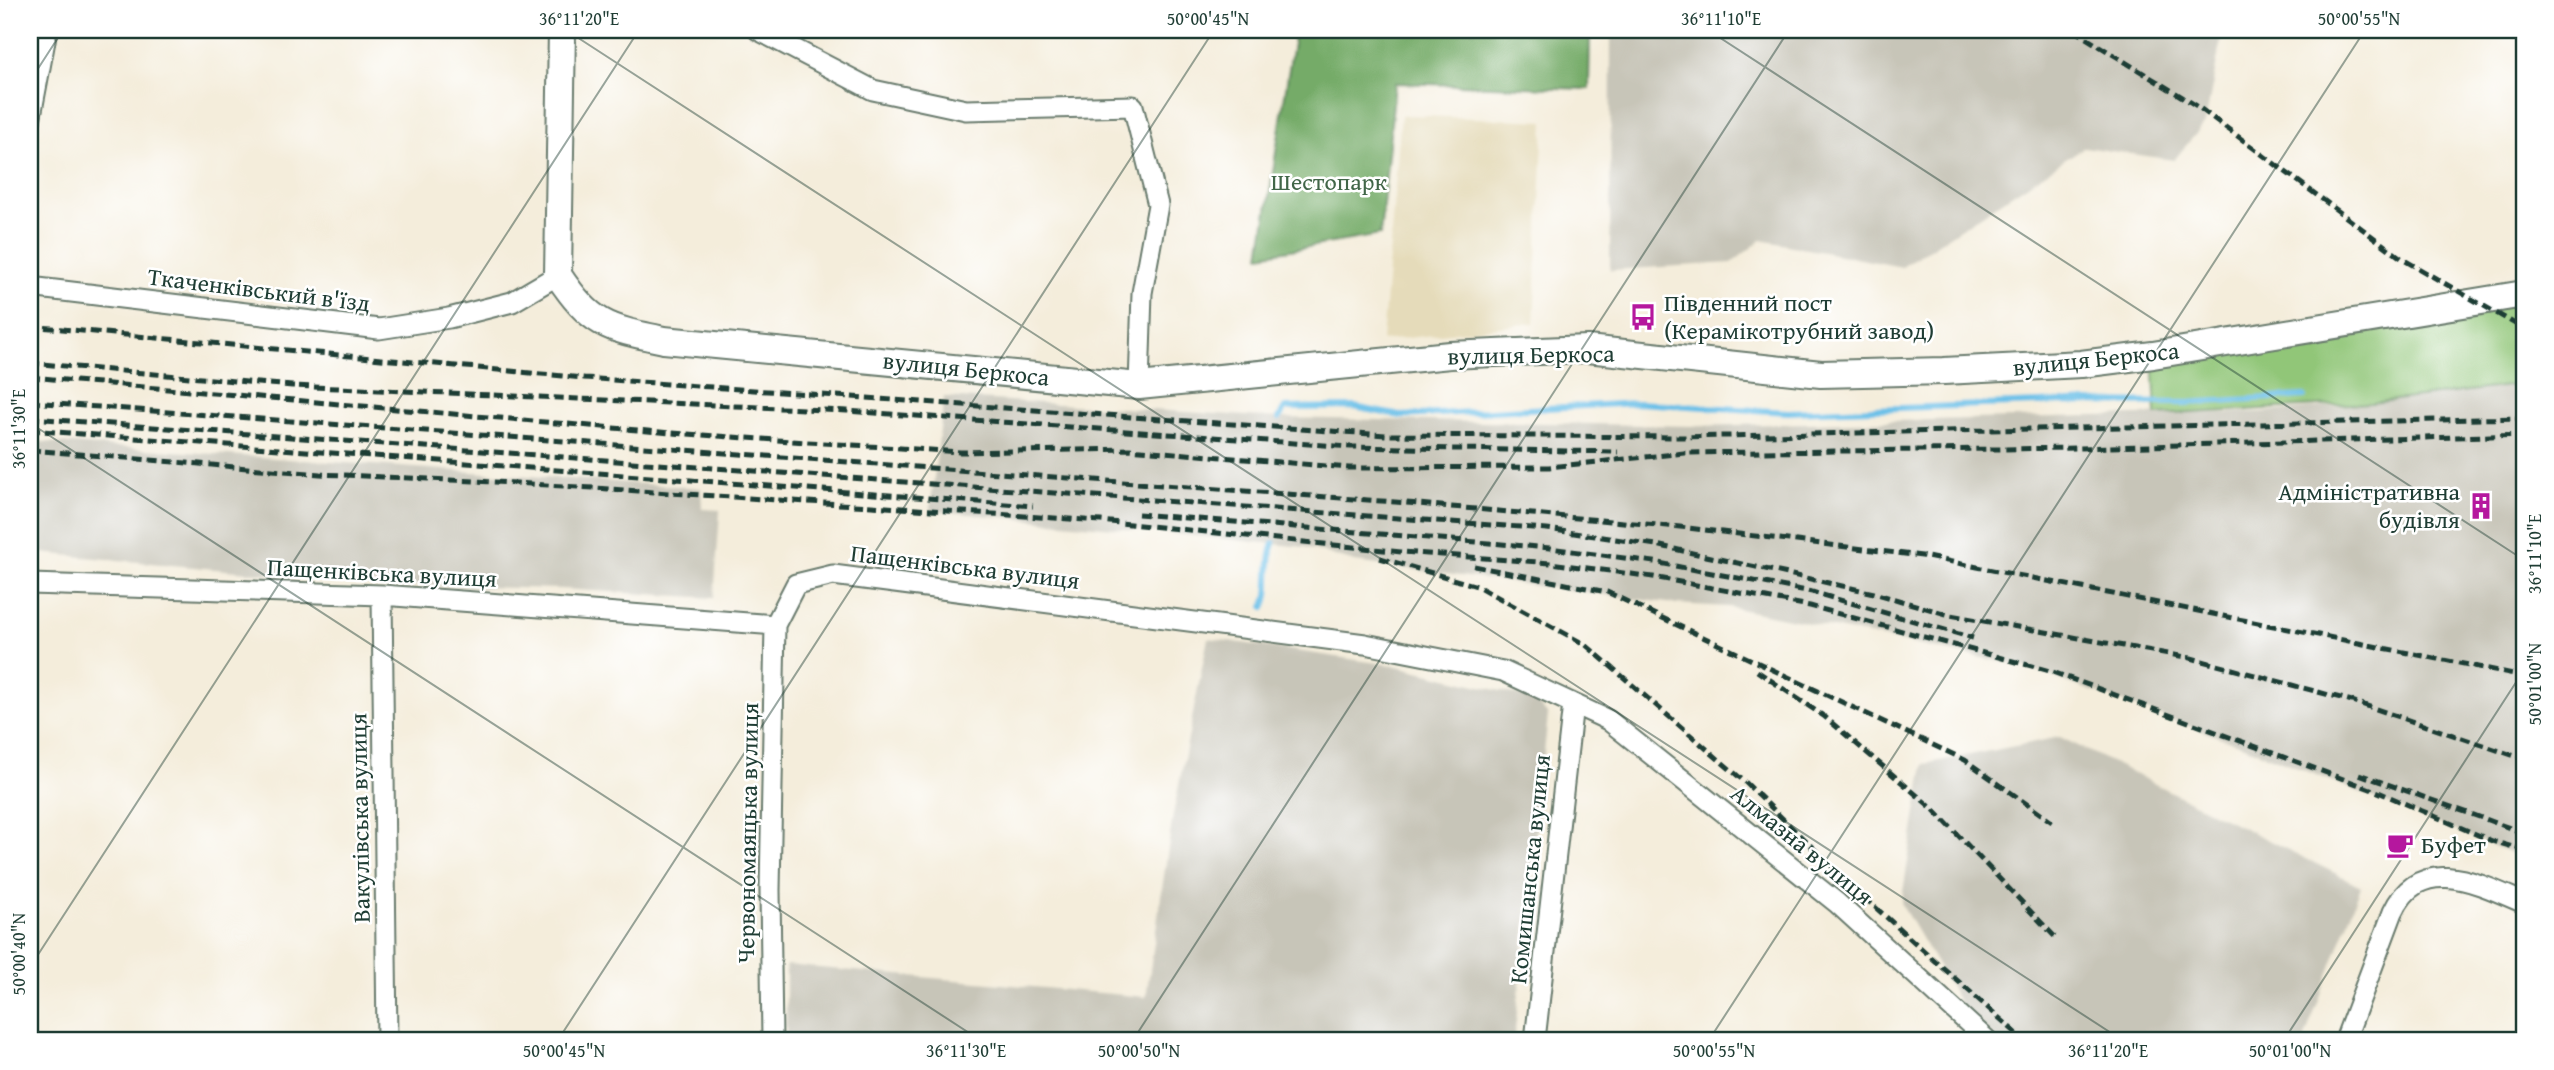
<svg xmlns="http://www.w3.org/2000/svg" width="2554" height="1070" viewBox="0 0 2554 1070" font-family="'Gentium Book Plus',serif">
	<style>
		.built { fill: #e5dbba }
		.industrial { fill: #c7c5b8 }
		.green { fill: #91c678; stroke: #588256; stroke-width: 2 }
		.forest { fill: #74ab68; stroke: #4a744e; stroke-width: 2 }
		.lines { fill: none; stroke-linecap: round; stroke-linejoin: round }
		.stream { stroke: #6bc0e8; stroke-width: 6 }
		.street-casing { stroke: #6a7b6e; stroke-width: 23 }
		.secondary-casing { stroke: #6a7b6e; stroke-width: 30 }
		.street { stroke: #fff; stroke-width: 19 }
		.secondary { stroke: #fff; stroke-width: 26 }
		.rail { stroke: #1f3d34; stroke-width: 5; stroke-dasharray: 10 5; stroke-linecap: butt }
		.ticks { fill: none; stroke: #1f3d34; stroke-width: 2; stroke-opacity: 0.45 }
		.labels { text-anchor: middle; stroke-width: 5; stroke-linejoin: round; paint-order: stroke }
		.park-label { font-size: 24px; fill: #416648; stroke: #fff }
		.street-label { font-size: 24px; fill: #1f3d34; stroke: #fff }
		.poi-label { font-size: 24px; fill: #1f3d34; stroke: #fff; text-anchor: start }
		.neatline { fill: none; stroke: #1f3d34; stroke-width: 2.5 }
		.ticks-label { font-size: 18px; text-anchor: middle; fill: #1f3d34 }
	</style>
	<rect width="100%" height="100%" fill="#fff"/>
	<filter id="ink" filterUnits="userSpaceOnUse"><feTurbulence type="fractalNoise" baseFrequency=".0143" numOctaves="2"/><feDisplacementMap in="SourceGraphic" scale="14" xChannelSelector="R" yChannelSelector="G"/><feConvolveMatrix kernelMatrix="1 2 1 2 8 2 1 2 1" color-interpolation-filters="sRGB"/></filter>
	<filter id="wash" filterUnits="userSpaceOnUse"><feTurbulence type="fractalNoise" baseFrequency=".00686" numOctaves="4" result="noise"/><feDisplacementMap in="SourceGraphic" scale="28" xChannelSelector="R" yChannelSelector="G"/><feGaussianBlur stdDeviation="1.57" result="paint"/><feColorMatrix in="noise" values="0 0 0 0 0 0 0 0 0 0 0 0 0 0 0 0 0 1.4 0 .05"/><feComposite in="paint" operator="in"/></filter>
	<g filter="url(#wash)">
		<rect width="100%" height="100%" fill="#f4eddb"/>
		<path class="built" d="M1401 115 1544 121 1534 323 1382 341Z"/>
		<path class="industrial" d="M1611 30H2223L2205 123 2174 160 2084 147 1902 267 1761 240 1732 263 1610 270Z
			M2524 384V858L2244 746 2022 666 1729 607 1675 604 1355 562 1305 547 930 510 944 397 1279 418 1693 426 2260 412 2344 406Z
			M30 441 701 488 702 509 720 510 714 598 560 589 391 585 30 552Z
			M1208 638 1397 666 1534 699 1548 715 1514 1040H786V965L1146 997 1173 815Z
			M2060 737 2361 886 2304 1040H1981L1901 904 1924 764Z"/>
		<path class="green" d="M2524 291V384L2371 403 2156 415 2153 355Z"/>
		<path class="forest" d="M1295 30H1590L1589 89 1395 83 1380 235 1260 255Z"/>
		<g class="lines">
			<path class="stream" d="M1279 418 1285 408 1354 407 1401 416 1638 403 1788 412 2065 402 2185 403 2304 396
				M1264 607C1273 592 1265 566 1274 543"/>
		</g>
	</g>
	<g filter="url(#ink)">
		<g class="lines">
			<defs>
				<path id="street" d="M758 30 873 90 966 110 1133 106 1158 205 1142 293 1139 386
					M30 121 47 30
					M30 287 379 329 449 318 512 302 558 275
					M30 584 382 595 775 625 796 584 833 575 1365 644 1503 671 1608 720 1837 903 1987 1040
					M382 595 387 1040
					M772 1040 770 890 775 625
					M1535 1040 1573 704
					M2345 1040 2393 912C2420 853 2478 883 2524 903"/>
				<path id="secondary" d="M562 30 558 275C592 326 607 328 664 340L1139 386 1450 355 1587 349 1821 374 1944 371 2081 364 2153 355 2524 294"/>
			</defs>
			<use href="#street" class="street-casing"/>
			<use href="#secondary" class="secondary-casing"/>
			<use href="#street" class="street"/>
			<use href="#secondary" class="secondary"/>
			<path class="rail" d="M2073 30 2197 106 2404 260 2524 329
				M30 326 584 378 1386 435 1681 437 2524 418
				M30 363 292 386 847 411 1351 447 1618 452
				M30 377 671 433 960 452 1129 449 1349 468 1549 467 1684 453 2078 448 2524 435
				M30 402 1395 502 1680 527 1922 556 2524 676
				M30 418 1547 529 1656 545 1874 593 1950 615 2191 658 2352 701 2524 759
				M30 430 1033 506
				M30 450 320 474 516 483 1101 521 1402 552 1551 563 1653 577 1810 606 2050 671 2376 791 2492 841 2524 850
				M1138 514 1550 548 1654 562 1812 592 1973 638
				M1380 558 1477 586 1586 645 1745 782 1856 890 2024 1040
				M1474 566 1607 592 1965 760 2052 822
				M1757 671 1825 717 1933 809 2057 939
				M2359 774 2524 833"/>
		</g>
	</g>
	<path class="ticks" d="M566 30 2122 1040M1708 30 2524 560M30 81 63 30M30 423 980 1040M30 967 639 30M558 1040 1214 30M1133 1040 1789 30M1709 1040 2365 30M2284 1040 2524 670"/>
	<defs>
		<symbol id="bus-bare" viewBox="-9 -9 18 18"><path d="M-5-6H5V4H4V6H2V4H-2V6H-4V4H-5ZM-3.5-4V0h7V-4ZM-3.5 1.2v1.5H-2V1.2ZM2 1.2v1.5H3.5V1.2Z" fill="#b5179e" stroke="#fff" stroke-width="2.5" paint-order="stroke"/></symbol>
		<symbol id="building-bare" viewBox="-9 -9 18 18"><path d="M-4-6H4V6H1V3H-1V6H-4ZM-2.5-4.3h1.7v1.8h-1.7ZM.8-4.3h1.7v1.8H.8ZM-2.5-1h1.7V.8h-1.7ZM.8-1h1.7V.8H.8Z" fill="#b5179e" stroke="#fff" stroke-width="2.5" paint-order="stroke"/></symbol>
		<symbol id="cafe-bare" viewBox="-9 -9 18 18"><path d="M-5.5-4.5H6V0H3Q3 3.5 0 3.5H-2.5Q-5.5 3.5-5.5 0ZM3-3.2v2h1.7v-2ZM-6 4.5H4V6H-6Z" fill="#b5179e" stroke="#fff" stroke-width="2.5" paint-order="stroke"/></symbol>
	</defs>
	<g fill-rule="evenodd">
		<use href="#bus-bare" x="1624" y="298" width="38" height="38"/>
		<use href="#building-bare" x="2462" y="487" width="38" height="38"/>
		<use href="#cafe-bare" x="2381" y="826" width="38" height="38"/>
	</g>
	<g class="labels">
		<g class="park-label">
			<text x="1329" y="190">Шестопарк</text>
		</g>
		<g class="street-label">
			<text transform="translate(259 290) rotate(7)" y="8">Ткаченківський в'їзд</text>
			<text transform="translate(1531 355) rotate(-1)" y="8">вулиця Беркоса</text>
			<text transform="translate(2096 359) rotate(-6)" y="8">вулиця Беркоса</text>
			<text transform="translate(966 369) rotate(6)" y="8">вулиця Беркоса</text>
			<text transform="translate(965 567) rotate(7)" y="8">Пащенківська вулиця</text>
			<text transform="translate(382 573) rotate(3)" y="8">Пащенківська вулиця</text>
			<text transform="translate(360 818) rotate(-91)" y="8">Вакулівська вулиця</text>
			<text transform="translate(748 833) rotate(-89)" y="8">Червономаяцька вулиця</text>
			<text transform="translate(1802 845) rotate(39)" y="8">Алмазна вулиця</text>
			<text transform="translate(1530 869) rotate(-84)" y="8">Комишанська вулиця</text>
		</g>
		<g class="poi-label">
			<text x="1664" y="311">Південний пост<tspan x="1664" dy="28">(Керамікотрубний завод)</tspan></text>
			<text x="2460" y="500" text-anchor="end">Адміністративна<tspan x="2460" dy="28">будівля</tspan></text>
			<text x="2421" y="853">Буфет</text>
		</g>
	</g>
	<rect width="2554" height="1070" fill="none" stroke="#fff" stroke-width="77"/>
	<rect x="38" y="38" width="2478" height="994" class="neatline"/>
	<g class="ticks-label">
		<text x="579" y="25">36°11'20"E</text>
		<text x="1208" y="25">50°00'45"N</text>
		<text x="1721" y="25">36°11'10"E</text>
		<text x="2359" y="25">50°00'55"N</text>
		<text transform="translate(19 429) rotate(-90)" y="6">36°11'30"E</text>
		<text transform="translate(2535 554) rotate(-90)" y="6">36°11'10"E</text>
		<text transform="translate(2535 684) rotate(-90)" y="6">50°01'00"N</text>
		<text transform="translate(19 954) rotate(-90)" y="6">50°00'40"N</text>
		<text x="564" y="1057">50°00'45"N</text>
		<text x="966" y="1057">36°11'30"E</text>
		<text x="1139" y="1057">50°00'50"N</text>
		<text x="1714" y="1057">50°00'55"N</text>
		<text x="2108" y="1057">36°11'20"E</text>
		<text x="2290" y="1057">50°01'00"N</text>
	</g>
</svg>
